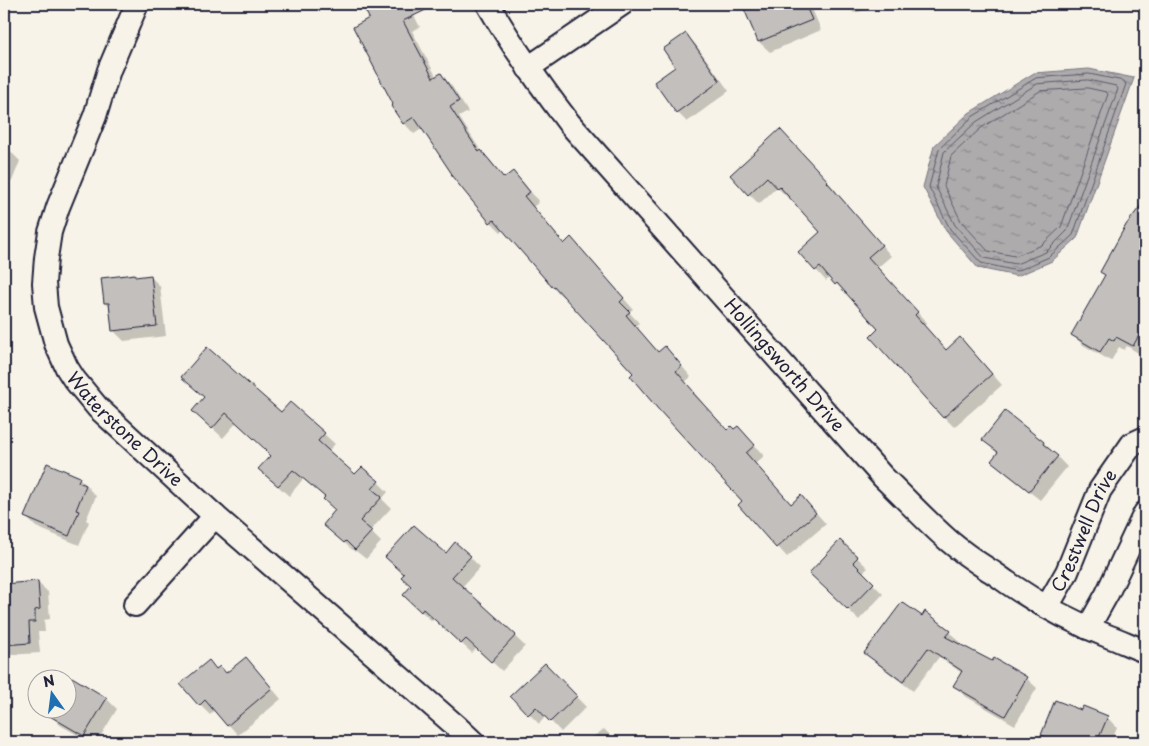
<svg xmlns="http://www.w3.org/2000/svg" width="1149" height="746" viewBox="0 0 1149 746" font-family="'Playpen Sans',sans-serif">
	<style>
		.water { fill: url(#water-ripples); stroke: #76747f }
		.shadow { fill: #0003 }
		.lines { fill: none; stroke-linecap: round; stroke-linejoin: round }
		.shore { stroke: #5a5969; stroke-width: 1 }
		.building { fill: #c2bfbd; stroke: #22223b }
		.street-casing { stroke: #22223b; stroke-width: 26 }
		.street { stroke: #f7f3e8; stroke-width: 22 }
		.labels { text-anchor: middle; stroke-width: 4; stroke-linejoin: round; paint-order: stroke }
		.street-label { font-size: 18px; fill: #22223b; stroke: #f7f3e8 }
	</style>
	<defs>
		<pattern id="water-ripples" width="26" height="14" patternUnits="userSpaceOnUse" patternTransform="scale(1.25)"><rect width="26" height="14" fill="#aeabad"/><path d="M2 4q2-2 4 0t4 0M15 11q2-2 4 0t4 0" fill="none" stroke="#8d8b8e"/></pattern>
	</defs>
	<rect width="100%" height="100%" fill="#f7f3e8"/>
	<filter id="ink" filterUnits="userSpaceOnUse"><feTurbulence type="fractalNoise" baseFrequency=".02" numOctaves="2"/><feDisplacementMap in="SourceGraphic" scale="10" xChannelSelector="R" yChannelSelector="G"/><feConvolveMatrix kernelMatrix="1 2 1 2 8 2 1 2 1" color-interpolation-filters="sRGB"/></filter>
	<g filter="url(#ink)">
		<path class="water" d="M1089 69 1134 78 1077 238 1052 261 1017 276 978 268 946 231 923 187 934 146 969 113 1034 73Z"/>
		<path class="shadow" d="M368 4H408L420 27 412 31 437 78 441 75 451 85 468 112 459 117 481 151 491 161 505 179 513 172 523 182 539 202 533 207 565 245 581 249 633 309 629 312 639 323 635 326 659 353 675 358 691 377 685 382 703 403 702 404 727 432 748 438 764 456 755 464 791 505 811 507 826 524 787 557 740 505 744 501 634 374 564 295 563 297 553 287 504 230 501 232 491 222 453 174 423 128 414 134 404 123 395 104Z
			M749 4H810L821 30 770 52 759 42 744 6Z
			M845 4H889L854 13Z
			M686 35 696 45 729 91 687 122 677 112Z
			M790 140 837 192H836L891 256 877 268 927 323 924 326 947 351 970 349 1002 385 954 427 944 417 880 329 847 292 846 294 830 277 826 281 800 252 822 232 790 197 789 199 777 187 759 204 749 194Z
			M4 148 10 151 20 161 12 181 4 178Z
			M1145 202V353L1143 356 1127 346 1124 350 1119 347 1111 361 1083 345 1073 335 1106 276 1127 226Z
			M134 275 137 278 150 276 160 286 166 336 124 341 113 330 111 308 105 303Z
			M4 389 8 400 4 402Z
			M290 403 335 444 328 451 355 476 378 482 388 492 382 499 391 508 370 531 381 542 366 559 356 551 355 552 335 535 337 511 326 498 303 479 289 496 270 479 271 456 268 450 237 422 223 438 194 411 281 414Z
			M1005 413 1044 443 1067 467 1040 500 1003 471 993 461 998 454 984 440Z
			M79 478 90 488 89 489 96 496 86 520 89 522 79 545 36 527 26 517Z
			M840 541 868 568 862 573 883 594 859 620 811 573Z
			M446 555 470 557 480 567 462 587 525 646 502 671 477 648 472 653 434 619 432 621 415 606Z
			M37 582 48 592 50 619 44 620 45 632H38L40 653 7 655 4 652V585Z
			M922 618 950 632 960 642 958 645 993 663 995 660 1026 678 1037 688 1015 725 965 696 955 686 962 673 939 657 913 691 876 663 866 653Z
			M209 662 217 670 220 667 227 674 256 669 281 699 238 735 215 710 210 715 200 705Z
			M545 665 586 707 561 732 546 716 539 724 512 696Z
			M66 674 107 699 117 709 97 742H90L60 725 50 714 68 708V678H60L61 676 64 678Z
			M1107 717 1117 728 1111 742H1050L1042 735Z
			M604 729 617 742H586Z
			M1141 736 1145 737V742H1139Z"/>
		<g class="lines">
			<path class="shore" d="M1089 74 1124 81 1126 84 1073 235 1049 257 1017 271 981 263 950 229 929 187 939 149 972 117 1036 78Z
				M1088 80 1116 86 1118 89 1067 231 1046 252 1016 264 984 258 955 225 936 187 944 152 976 122 1037 84Z
				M1088 88 1106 92 1108 94 1061 227 1042 245 1015 256 988 251 961 221 944 186 951 156 981 128 1040 91Z"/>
		</g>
		<path class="building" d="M362 4H438L403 21 433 78 441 73 459 101 450 107 479 152 481 150 504 178 513 171 530 192 524 196 564 244 571 237 624 298 620 302 630 312 626 315 658 352 665 346 682 366 676 371 694 392 693 393 727 430 731 426 734 429 738 426 755 445 746 453 791 504 801 495 816 513 776 548 738 505 742 501 658 409 630 376 633 373 554 286 552 287 494 220 490 223 451 175 452 174 414 117 403 124 391 106 393 104 353 27 369 18Z
			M742 4H805L812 20 758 42Z
			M686 33 720 81 676 113 654 82 675 67 663 49Z
			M780 129 828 181 827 182 882 245 868 257 918 312 915 315 946 350 960 337 992 374 943 418 870 337 878 329 837 283 835 285 820 267 815 271 798 252 820 232 780 187 778 189 767 177 748 195 730 175Z
			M1145 200V325L1133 346 1116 337 1114 341 1109 338 1100 352 1071 335 1105 275 1100 272 1126 225Z
			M135 274V277L151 275 157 326 112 331 109 303H104L101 278Z
			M207 347 281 412 290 402 325 433 318 441 355 474 362 467 379 481 372 489 382 497 360 521 372 531 355 550 346 541 344 543 323 525 335 510 323 499 325 497 293 470 278 486 258 469 270 456 265 451 266 450 226 413 212 429 192 411 204 397 181 377Z
			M1005 411 1044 442 1043 444 1058 456 1029 491 991 461 998 452 982 440Z
			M47 463 80 477 78 482 86 485 76 510 79 511 69 536 24 517Z
			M414 525 446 553 455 542 471 556 452 577 516 635 491 662 466 639 461 644 423 609 421 612 403 595 411 586 401 577 404 574 385 557Z
			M840 540 858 557 853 562 874 583 848 610 809 573Z
			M38 581 40 609 35 610V622H29L30 643 4 645V584Z
			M902 602 922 616 925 611 951 631 946 637 992 661 994 658 1027 677 1005 716 953 686 962 671 928 648 903 682 864 653Z
			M246 657 272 688 227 726 205 700 199 706 180 684 209 660 216 669 220 666 226 673Z
			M545 663 577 696 550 722 536 707 528 715 510 696Z
			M72 677 107 698 84 736 48 715 52 708H68V684Z
			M1055 700 1081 710 1083 706 1108 716 1097 742H1058L1041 735Z"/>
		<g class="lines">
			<defs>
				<g id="street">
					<path id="s1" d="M137 4 109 70 95 116 58 207 50 232 46 258 44 283 46 307 56 344 67 368 74 379 98 408 215 516 456 726 473 742"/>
					<path id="s2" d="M488 4C512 46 540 85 569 123L883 477C905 498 926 521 949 541 962 552 975 561 989 570 996 574 1002 579 1008 583 1040 605 1074 623 1110 637 1122 641 1133 647 1145 651"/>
					<path d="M528 68 622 4"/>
					<path d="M135 605 215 516"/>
					<path id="s3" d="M1047 607 1067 572 1100 490 1132 444 1145 438"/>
					<path d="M1088 628 1107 594 1145 513"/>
				</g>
			</defs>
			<use href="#street" class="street-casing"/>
			<use href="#street" class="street"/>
		</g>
	</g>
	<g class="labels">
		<g class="street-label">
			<text dy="6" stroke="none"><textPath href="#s2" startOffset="468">Hollingsworth Drive</textPath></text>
			<text dy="6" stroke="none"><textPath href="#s1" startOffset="469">Waterstone Drive</textPath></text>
			<text dy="6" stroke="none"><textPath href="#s3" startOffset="85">Crestwell Drive</textPath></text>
		</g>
	</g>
	<rect width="1149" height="746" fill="none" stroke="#f7f3e8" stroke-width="20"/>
	<rect x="10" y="10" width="1129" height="726" fill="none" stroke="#22223b" stroke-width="2" filter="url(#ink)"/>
	<g transform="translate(52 694) rotate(346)"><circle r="24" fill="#f7f3e8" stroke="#a29fa3"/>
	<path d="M0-4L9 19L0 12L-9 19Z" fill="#1f6fb2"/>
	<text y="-8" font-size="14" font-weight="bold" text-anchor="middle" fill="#22223b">N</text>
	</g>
</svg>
